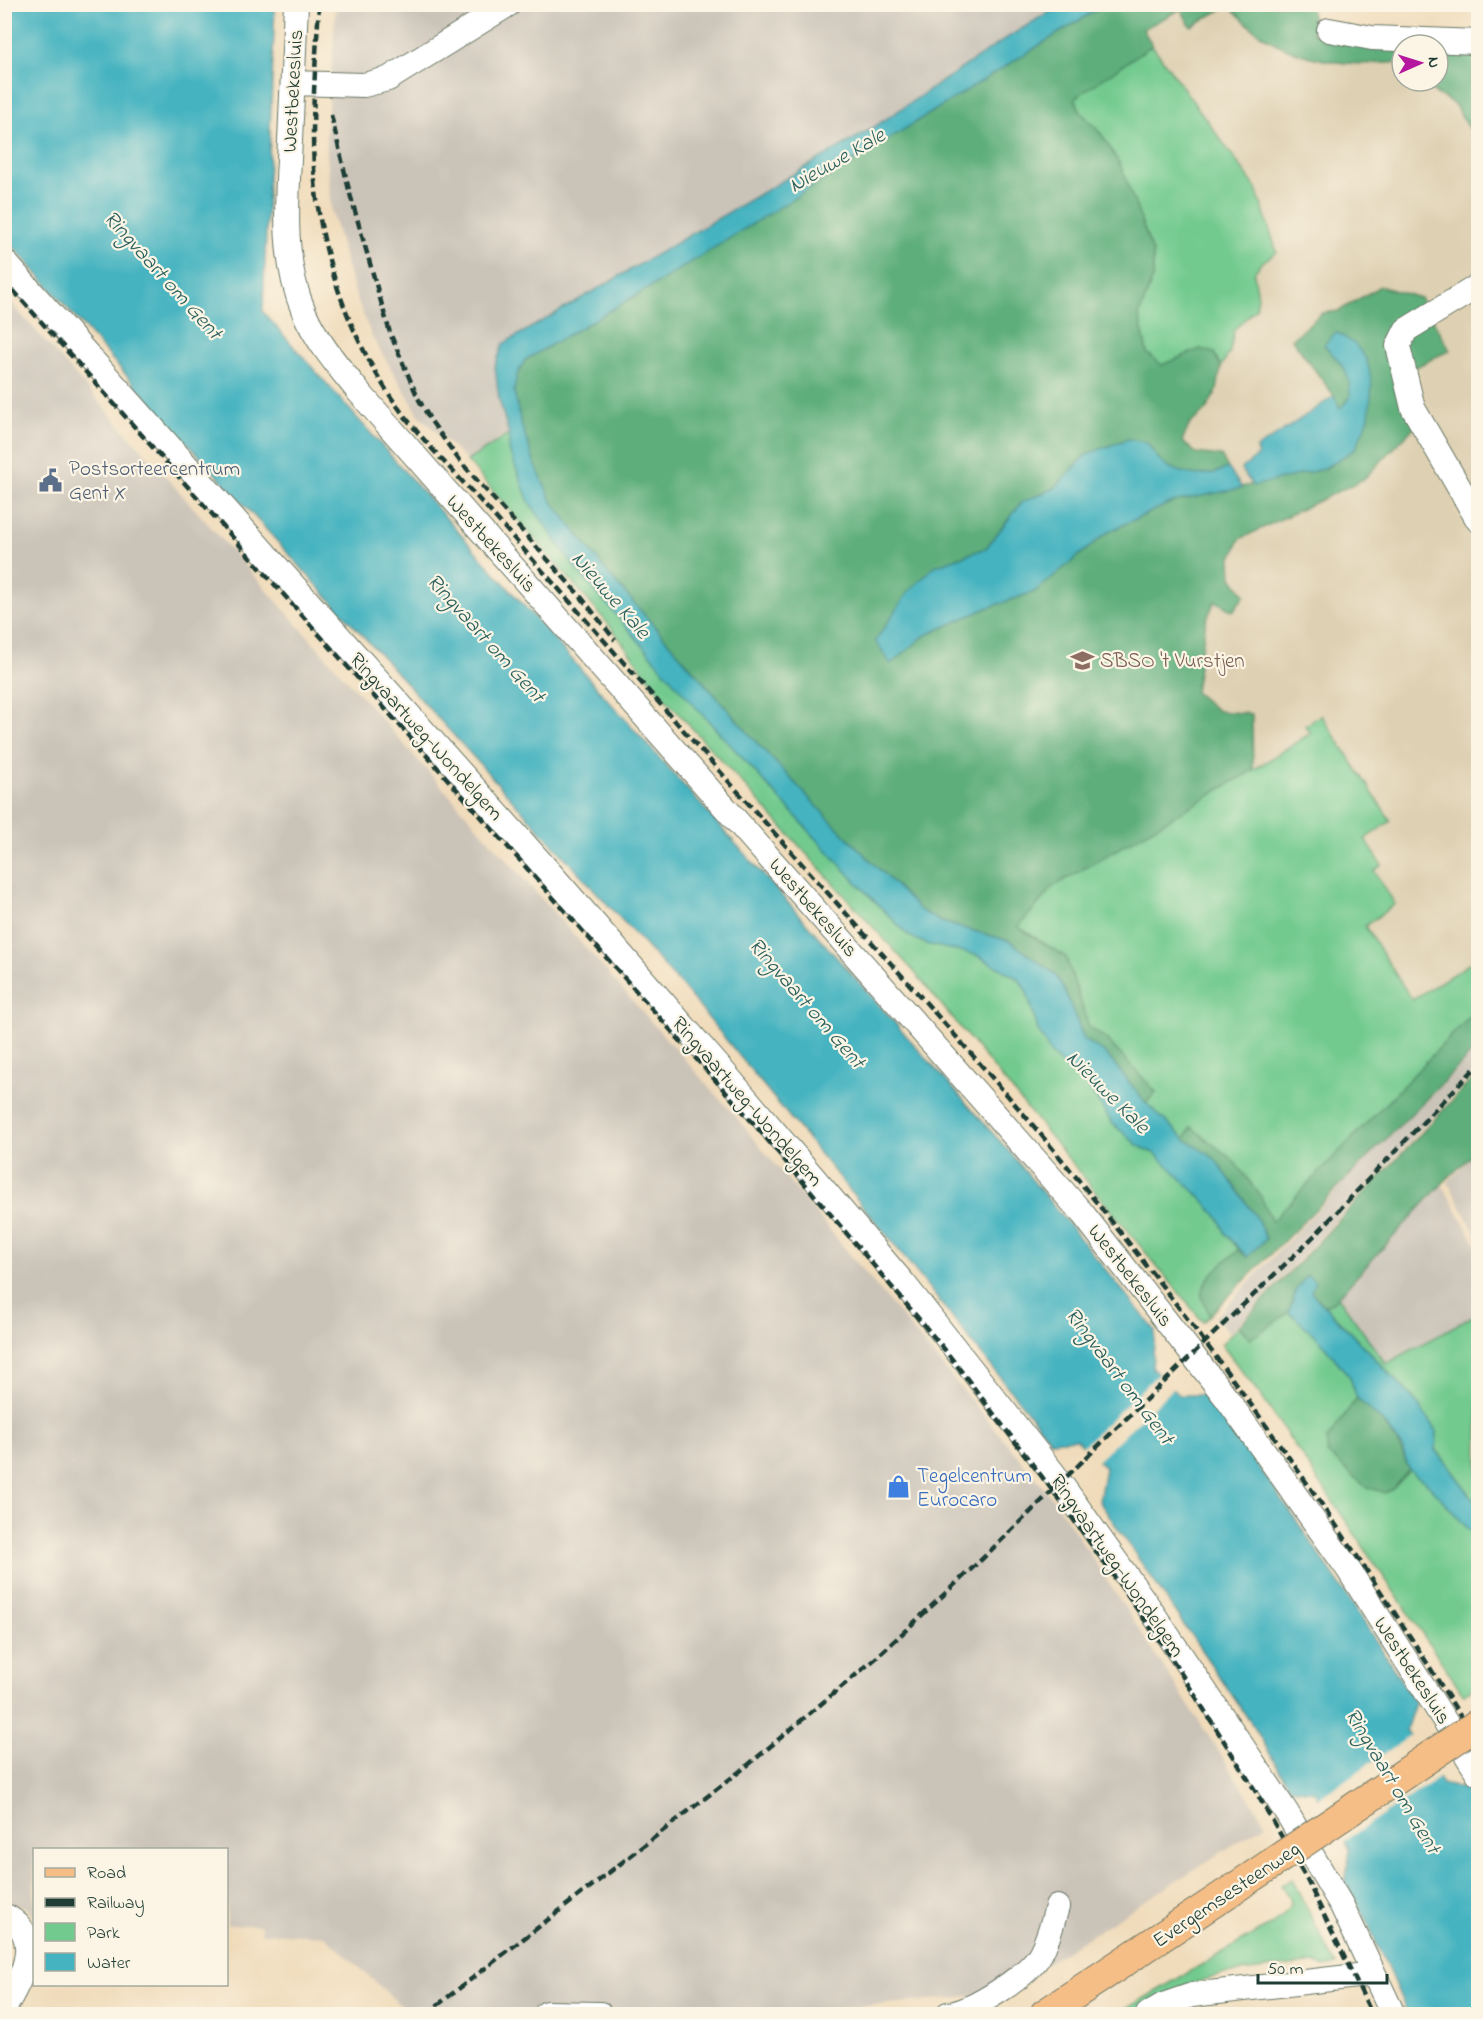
<svg xmlns="http://www.w3.org/2000/svg" width="1483" height="2019" viewBox="0 0 1483 2019" font-family="'Indie Flower',sans-serif">
	<style>
		.built { fill: #ded0b2 }
		.industrial { fill: #cac3b8 }
		.green { fill: #72ca8f; stroke: #488462; stroke-width: 1.5 }
		.forest { fill: #5dae7a; stroke: #3e7657; stroke-width: 1.5 }
		.water { fill: #45b3c0; stroke: #32787a; stroke-width: 1.5 }
		.pier { fill: #f0dcbb }
		.lines { fill: none; stroke-linecap: round; stroke-linejoin: round }
		.minor-casing { stroke: #687563; stroke-width: 26 }
		.major-casing { stroke: #687563; stroke-width: 32 }
		.minor { stroke: #fff; stroke-width: 24 }
		.major { stroke: #f6be87; stroke-width: 30 }
		.rail { stroke: #1f3d34; stroke-width: 4.5; stroke-dasharray: 9 4.5; stroke-linecap: butt }
		.major-bridge-casing { stroke: #687563; stroke-width: 32; stroke-linecap: butt }
		.major-bridge { stroke: #f6be87; stroke-width: 30 }
		.labels { text-anchor: middle; stroke-width: 4.5; stroke-linejoin: round; paint-order: stroke }
		.street-label { font-size: 21px; fill: #1f3d34; stroke: #fcf5e5 }
		.service-label { font-size: 21px; fill: #4e5e75; stroke: #fcf5e5; text-anchor: start }
		.education-label { font-size: 21px; fill: #785e54; stroke: #fcf5e5; text-anchor: start }
		.shop-label { font-size: 21px; fill: #366cbe; stroke: #fcf5e5; text-anchor: start }
		.water-label { font-size: 22px; font-style: italic; fill: #2a605e; stroke: #fcf5e5 }
	</style>
	<rect width="100%" height="100%" fill="#fcf5e5"/>
	<filter id="ink" filterUnits="userSpaceOnUse"><feTurbulence type="fractalNoise" baseFrequency=".0167" numOctaves="2"/><feDisplacementMap in="SourceGraphic" scale="12" xChannelSelector="R" yChannelSelector="G"/><feConvolveMatrix kernelMatrix="1 2 1 2 8 2 1 2 1" color-interpolation-filters="sRGB"/></filter>
	<filter id="wash" filterUnits="userSpaceOnUse"><feTurbulence type="fractalNoise" baseFrequency=".008" numOctaves="4" result="noise"/><feDisplacementMap in="SourceGraphic" scale="24" xChannelSelector="R" yChannelSelector="G"/><feGaussianBlur stdDeviation="1.35" result="paint"/><feColorMatrix in="noise" values="0 0 0 0 0 0 0 0 0 0 0 0 0 0 0 0 0 1.4 0 .05"/><feComposite in="paint" operator="in"/></filter>
	<g filter="url(#wash)">
		<rect width="100%" height="100%" fill="#f0dcbb"/>
		<path class="built" d="M1104 5H1271L1328 35 1402 45V81H1438L1478 47V1008L1272 1222 1146 1103 1064 989 664 279Z"/>
		<path class="industrial" d="M336 5H1062L1010 36 872 129 766 192 499 399 509 434 467 461 420 416 372 337 357 299 346 263 331 209 326 137Z
			M4 295 735 1116 1057 1504 1266 1824 1047 1963 972 1996 791 2013 770 2011V2014H410L325 1936 261 1933V1925H227L226 1850H34V1919L26 1907 5 1902Z
			M1478 1042V1069L1230 1333 1215 1318Z
			M1478 1149V1239L1448 1182Z
			M1442 1184 1478 1248V1313L1386 1364 1338 1297Z"/>
		<path class="green" d="M1152 45 1256 188 1277 252 1261 263 1254 273 1258 297 1256 308 1234 330 1230 352 1221 367 1214 353 1183 356 1162 365 1147 353 1139 315 1153 277V252L1102 135 1080 111 1075 97Z
			M509 434V450L692 703 858 884 909 936 977 955 1019 979 1027 992 1038 1030 1065 1067 1083 1078 1112 1123 1139 1146 1156 1154 1206 1203 1219 1219 1226 1234 1239 1250 1215 1271 1202 1296 1210 1315 1203 1322 916 974 659 692 610 626 467 461Z
			M1321 715 1391 821 1365 839 1382 865 1374 871 1395 904 1365 926 1412 1000 1478 958V1008L1272 1222 1260 1195 1191 1127 1185 1139 1146 1103 1156 1092 1105 1038 1089 1027 1065 957 1018 927 1053 886 1253 770 1311 733 1305 726Z
			M1338 1297 1386 1364 1478 1313V1505L1436 1449 1437 1432 1414 1399 1325 1306Z
			M1289 1312 1319 1339 1350 1377 1357 1398 1327 1440 1376 1490C1394 1494 1398 1483 1409 1470L1430 1486 1478 1540V1685L1464 1695 1261 1396 1221 1344 1239 1326 1250 1339Z
			M1292 1879 1336 1965 1324 1968 1315 1963 1224 1974 1182 1987 1138 2014H1117L1268 1926 1282 1916 1291 1904 1290 1899 1281 1885Z"/>
		<path class="forest" d="M1104 5H1227L1221 10 1192 26H1190L1181 9 1143 29 1152 45 1075 98 1080 111 1102 135 1121 166 1153 253V277L1139 315 1147 353 1162 365 1200 349 1214 353 1221 367 1217 390 1206 410 1190 424 1182 441 1196 453 1221 456 1228 468C1207 478 1184 477 1164 464 1157 459 1151 448 1146 442L1128 439 1087 454 1055 488 1022 502 986 548 935 566 891 664 924 636 987 608 1034 592 1108 532 1172 502 1324 469 1355 449 1372 384 1344 368 1350 379V398L1340 408 1334 396 1292 339 1322 313 1339 311 1380 286 1420 298 1450 350 1412 369 1426 415 1364 479 1240 539 1231 560 1232 577 1245 595 1233 611 1215 601 1206 621 1195 692 1218 711 1252 714 1253 770 1054 886 1018 927 1066 957 1089 1027 1105 1038 1156 1092 1146 1103 1106 1054 1084 1039 1064 989 1055 974 1010 941 941 922 920 910 828 818 758 744 611 577 551 501 534 462 521 423 514 391 517 375 525 360 664 279Z
			M1228 5H1311L1313 33 1376 45 1402 46V62C1353 67 1305 63 1263 36 1250 28 1239 15 1228 5Z
			M1438 47 1478 49V142L1454 104 1414 81H1438Z
			M1478 1008V1047L1210 1315C1208 1310 1203 1303 1202 1297 1199 1279 1227 1260 1239 1250L1247 1257 1266 1238 1255 1215 1215 1159 1185 1139 1191 1127 1233 1160 1260 1195 1272 1221Z
			M1478 1073V1149L1442 1184 1335 1300 1325 1306 1311 1292 1296 1290 1289 1312 1250 1339 1239 1326Z
			M1357 1398C1384 1423 1397 1433 1409 1470L1393 1489 1385 1493 1365 1486 1327 1453V1440Z"/>
		<path class="water" d="M1062 4 1104 5 664 279 525 360 517 375 514 391 521 423 534 462 552 501 611 577 758 744 828 818 920 910 941 922 1010 941 1055 974 1064 989 1084 1039 1106 1054 1146 1103 1185 1139 1215 1159 1255 1215 1266 1239 1247 1257 1226 1234 1219 1219 1206 1203 1156 1154 1139 1146 1112 1123 1083 1078 1065 1067 1051 1054 1038 1030 1027 992 1019 979 977 955 926 944 909 936 858 884 692 703 572 564 529 502 509 450V434L499 399 495 366 503 344 871 129 1010 36Z
			M4 5H275L263 312 1007 1149 1155 1330 1152 1368 1179 1395H1205C1281 1493 1350 1598 1415 1703L1406 1730 1442 1784 1470 1790 1478 1808V2014H1408L1368 1924 1345 1880 1350 1849 1314 1791 1290 1788 1256 1730 1099 1501 1105 1468 1076 1439 1051 1441 893 1243 682 986 141 392 5 237Z
			M1336 332 1355 344 1367 360 1372 384 1369 417 1355 449 1323 469 1253 486 1241 469 1258 456 1256 449 1334 396 1340 408 1350 398C1350 369 1342 365 1324 345Z
			M1128 439 1146 442C1151 448 1157 459 1164 464 1184 477 1207 478 1228 468L1242 488 1172 502 1108 532 1034 592 987 608 924 636 891 664 875 641 909 591 935 566 986 548 1022 502 1055 488 1087 454Z
			M1307 1275 1315 1281 1311 1292 1414 1399 1437 1432 1436 1450 1478 1505V1540L1430 1486 1409 1470 1402 1448 1387 1426 1357 1398 1350 1377 1319 1339 1289 1312 1296 1290Z"/>
		<path class="pier" d="M1160 1372 1175 1386 1095 1463 1081 1448Z
			M1413 1734 1441 1776 1343 1842 1316 1800Z"/>
	</g>
	<g filter="url(#ink)">
		<g class="lines">
			<defs>
				<path id="minor" d="M296 4C294 50 292 96 290 141 287 198 281 259 304 312 317 342 338 366 358 391L1083 1214 1227 1399 1348 1569 1478 1773
					M1329 30 1372 38 1478 42
					M293 83 364 85 388 79 509 4
					M4 261 552 875 728 1077 905 1285 1054 1474 1148 1606 1287 1813 1342 1906 1393 2014
					M1478 286 1406 330 1398 346 1413 408 1478 520
					M4 1915C45 1935 22 1976 7 2004
					M547 2013 600 2014
					M948 2014C972 2012 1027 1976 1039 1956 1048 1941 1052 1924 1057 1907
					M1148 2014 1163 2005 1192 1995 1374 1974"/>
				<path id="major" d="M1045 2014 1268 1866"/>
			</defs>
			<use href="#minor" class="minor-casing"/>
			<use href="#major" class="major-casing"/>
			<use href="#minor" class="minor"/>
			<use href="#major" class="major"/>
			<path class="rail" d="M319 4C316 59 311 114 314 168 319 254 350 341 400 410 426 445 458 476 488 509 600 636 713 764 826 891 916 992 1008 1092 1093 1198 1232 1371 1363 1556 1478 1745
				M331 115 350 194 390 333 418 398 431 421 459 460 581 597 615 640
				M4 280 756 1126 945 1350 1062 1503 1165 1648 1253 1787 1307 1880 1372 2014
				M426 2014 748 1765 876 1658 982 1559 1313 1237 1478 1065"/>
			<defs>
				<path id="major-bridge" d="M1268 1866 1478 1724"/>
			</defs>
			<use href="#major-bridge" class="major-bridge-casing"/>
			<use href="#major-bridge" class="major-bridge"/>
		</g>
	</g>
	<defs>
		<symbol id="civic-bare" viewBox="-9 -9 18 18"><path d="M-.6-6.5H3V-4.5H.6V-3L4-1V1h2V6H-6V1h2V-1L-.6-3ZM-1.2 2.5V6h2.4V2.5Z" fill="#5c6f8a" stroke="#fcf5e5" stroke-width="2.5" paint-order="stroke"/></symbol>
		<symbol id="school-bare" viewBox="-9 -9 18 18"><path d="M0-5L7-2L0 1L-7-2ZM-4 1L0 2.5L4 1V4Q0 6-4 4Z" fill="#8d6e63" stroke="#fcf5e5" stroke-width="2.5" paint-order="stroke"/></symbol>
		<symbol id="shop-bare" viewBox="-9 -9 18 18"><path d="M-5-2.5h2.3a2.7 3.5 0 0 1 5.4 0H5L5.5 6h-11ZM-1.5-2.5h3a1.5 2.3 0 0 0-3 0Z" fill="#3f7fe0" stroke="#fcf5e5" stroke-width="2.5" paint-order="stroke"/></symbol>
	</defs>
	<g fill-rule="evenodd">
		<use href="#civic-bare" x="34" y="464" width="33" height="33"/>
		<use href="#school-bare" x="1066" y="644" width="33" height="33"/>
		<use href="#shop-bare" x="882" y="1470" width="33" height="33"/>
	</g>
	<g class="labels">
		<g class="street-label">
			<text transform="translate(292 91) rotate(-87)" y="7">Westbekesluis</text>
			<text transform="translate(492 543) rotate(48)" y="7">Westbekesluis</text>
			<text transform="translate(427 736) rotate(48)" y="7">Ringvaartweg-Wondelgem</text>
			<text transform="translate(814 907) rotate(49)" y="7">Westbekesluis</text>
			<text transform="translate(748 1101) rotate(49)" y="7">Ringvaartweg-Wondelgem</text>
			<text transform="translate(1131 1275) rotate(52)" y="7">Westbekesluis</text>
			<text transform="translate(1118 1565) rotate(55)" y="7">Ringvaartweg-Wondelgem</text>
			<text transform="translate(1413 1670) rotate(57)" y="7">Westbekesluis</text>
			<text transform="translate(1226 1894) rotate(-34)" y="7">Evergemsesteenweg</text>
		</g>
		<g class="service-label">
			<text x="69" y="475">Postsorteercentrum<tspan x="69" dy="24">Gent X</tspan></text>
		</g>
		<g class="education-label">
			<text x="1100" y="667">SBSO 't Vurstjen</text>
		</g>
		<g class="shop-label">
			<text x="917" y="1482">Tegelcentrum<tspan x="917" dy="24">Eurocaro</tspan></text>
		</g>
		<g class="water-label">
			<text transform="translate(836 159) rotate(-30)" y="8">Nieuwe Kale</text>
			<text transform="translate(164 274) rotate(48)" y="8">Ringvaart om Gent</text>
			<text transform="translate(612 594) rotate(49)" y="8">Nieuwe Kale</text>
			<text transform="translate(487 637) rotate(48)" y="8">Ringvaart om Gent</text>
			<text transform="translate(808 1002) rotate(49)" y="8">Ringvaart om Gent</text>
			<text transform="translate(1109 1091) rotate(45)" y="8">Nieuwe Kale</text>
			<text transform="translate(1121 1375) rotate(53)" y="8">Ringvaart om Gent</text>
			<text transform="translate(1394 1780) rotate(59)" y="8">Ringvaart om Gent</text>
		</g>
	</g>
	<rect width="1483" height="2019" fill="none" stroke="#fcf5e5" stroke-width="24"/>
	<rect x="33" y="1848" width="195" height="138" fill="#fcf5e5" stroke="#a4ab9e" stroke-width="1.5"/>
	<rect x="45" y="1868" width="30" height="9" fill="#f6be87" stroke="#a4ab9e" stroke-width="1.5"/>
	<text x="87" y="1878" font-size="18" fill="#1f3d34">Road</text>
	<rect x="45" y="1898" width="30" height="9" fill="#1f3d34" stroke="#a4ab9e" stroke-width="1.5"/>
	<text x="87" y="1908" font-size="18" fill="#1f3d34">Railway</text>
	<rect x="45" y="1923" width="30" height="18" fill="#72ca8f" stroke="#a4ab9e" stroke-width="1.5"/>
	<text x="87" y="1938" font-size="18" fill="#1f3d34">Park</text>
	<rect x="45" y="1953" width="30" height="18" fill="#45b3c0" stroke="#a4ab9e" stroke-width="1.5"/>
	<text x="87" y="1968" font-size="18" fill="#1f3d34">Water</text>
	<g transform="translate(1420 63) rotate(87)"><circle r="28" fill="#fcf5e5" stroke="#a4ab9e" stroke-width="1.5"/>
	<path d="M0-4.5L10 22L0 15L-10 22Z" fill="#b5179e"/>
	<text y="-9" font-size="16" font-weight="bold" text-anchor="middle" fill="#1f3d34">N</text>
	</g>
	<path d="M1258 1974v9h129v-9" fill="none" stroke="#1f3d34" stroke-width="3"/>
	<text x="1267" y="1974" font-size="18" fill="#1f3d34" stroke="#fcf5e5" stroke-width="4.5" paint-order="stroke">50 m</text>
</svg>
